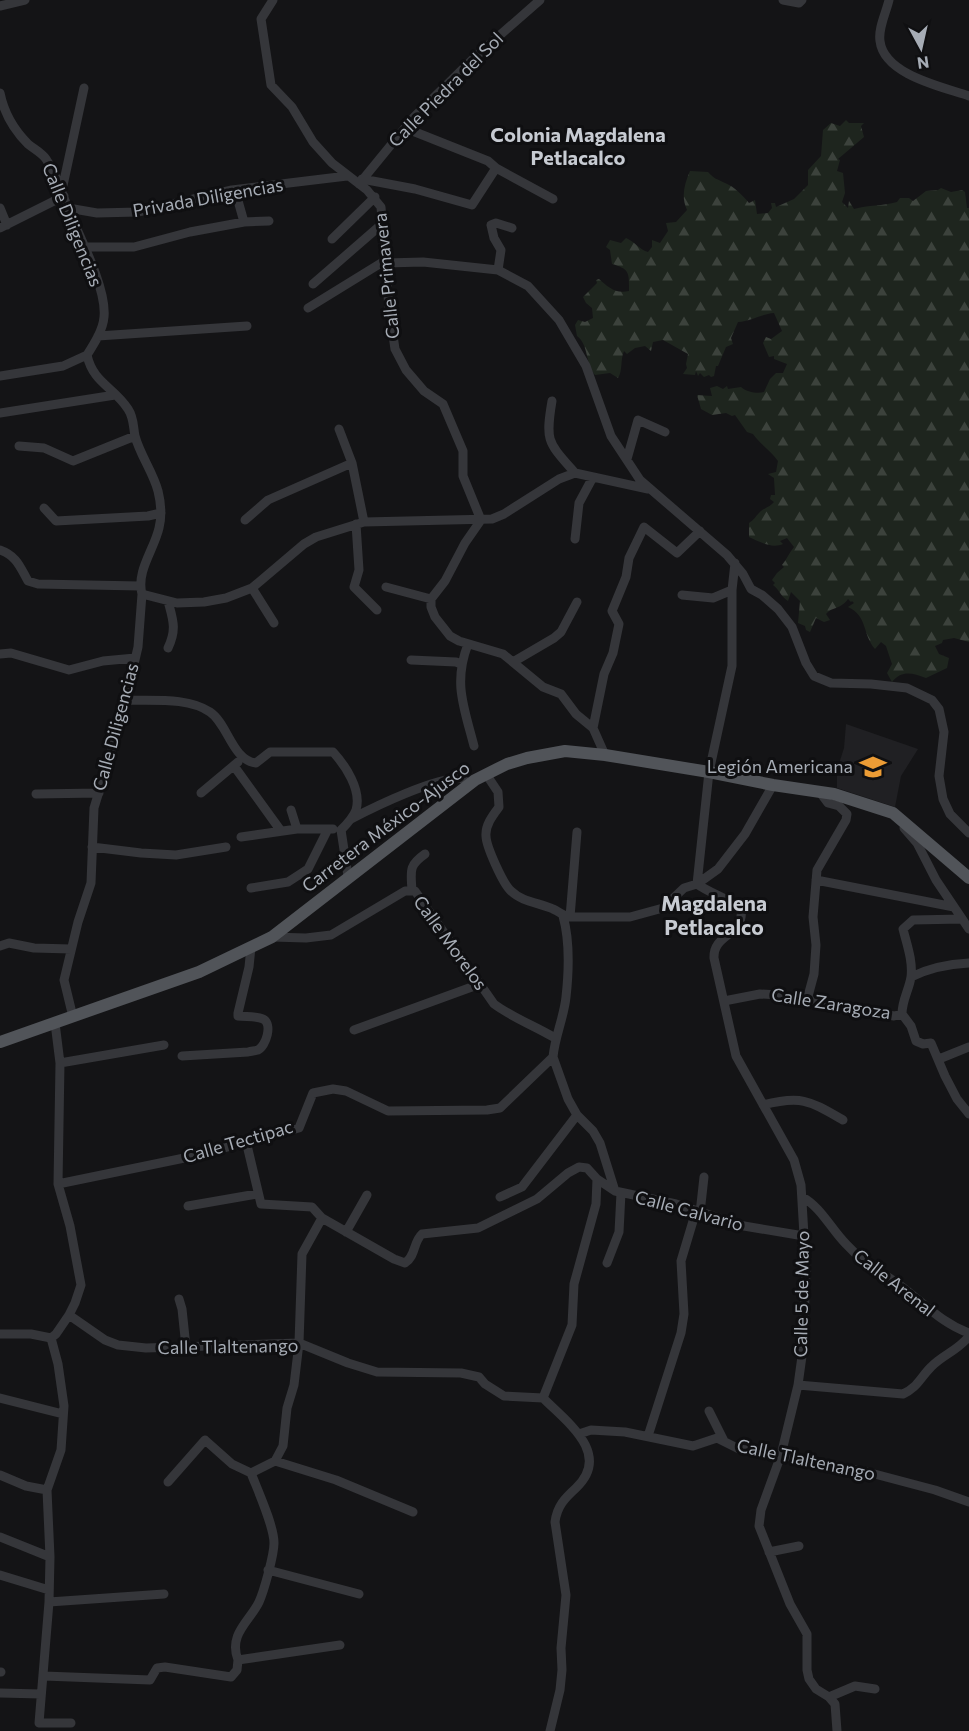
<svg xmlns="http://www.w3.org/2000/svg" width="969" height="1731" viewBox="0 0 969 1731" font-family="Commissioner,sans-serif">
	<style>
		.built { fill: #202023 }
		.forest { fill: url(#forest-firs) }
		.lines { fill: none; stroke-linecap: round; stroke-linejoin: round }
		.minor { stroke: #35363a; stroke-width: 9 }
		.major { stroke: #515459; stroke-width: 12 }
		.labels { text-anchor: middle; stroke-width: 6; stroke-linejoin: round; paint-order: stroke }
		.street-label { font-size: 18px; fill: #a6acb5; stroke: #0f0f11 }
		.poi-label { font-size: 18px; fill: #a6acb5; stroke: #0f0f11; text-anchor: end }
		.neighbourhood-label { font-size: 20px; font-weight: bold; fill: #c7cbd2; stroke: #0f0f11 }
		.quarter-label { font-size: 21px; font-weight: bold; fill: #c7cbd2; stroke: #0f0f11 }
	</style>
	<defs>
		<pattern id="forest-firs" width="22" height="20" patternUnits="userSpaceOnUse" patternTransform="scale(1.5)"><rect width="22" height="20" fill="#1e251e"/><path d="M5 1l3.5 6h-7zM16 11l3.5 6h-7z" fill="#3c423c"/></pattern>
	</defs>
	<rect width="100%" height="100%" fill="#141416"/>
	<path class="built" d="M846 724 918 749 901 776 895 807 837 788V770L844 748Z"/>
	<path class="forest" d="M846 120 849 123H864L861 126 864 137 838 159 840 160 837 171 843 173 845 193 842 202 848 208 849 201 854 209C868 205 883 206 897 202L900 198H909L913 201 926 191 938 190 941 188 951 192 962 190 965 192 967 208H969V642L954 638 943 640 942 643 935 646 939 654 949 658 947 668 926 678C912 673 902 670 892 682L887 673 892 664 886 646 881 642 875 649C862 634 868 616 848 607L854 603 852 601 851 602 848 599C840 610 833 606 826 614L830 620 824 622 816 618 810 632 806 630 805 626 798 623 800 601 791 592 788 601C780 596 780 590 773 585L775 583 772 580 777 573 784 567 782 565C787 559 789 553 794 547L787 538 780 541 783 544C772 549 760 542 749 537V523C754 520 755 517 759 513 763 508 769 508 774 502L770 499 771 495H775L774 478 768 474 776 472 778 461C771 451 760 444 753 434L747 432 735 415 732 416 726 413 712 415 701 409 697 395 712 396 710 388 717 386 723 389 727 386 728 389 741 387C746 392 758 394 764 392L770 379 776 373H783L787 364 774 359V356L769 357 763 343 766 337 771 339 782 331 774 313C761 314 751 321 738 322L731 338 733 344 726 347 718 366H716L714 376 711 377 709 375 704 377 700 373 698 376 696 371 695 375 683 374 687 368 686 364 688 354 663 340 653 342 651 351 645 346 635 348 627 354 624 351C620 360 623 370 618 378L610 373 595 375C585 363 589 345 577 336L575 325 578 320 585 322 593 318 592 308 586 303 583 297 597 283 596 280 599 279C608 287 615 294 629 291 629 273 630 269 612 264L610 250 606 247 610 240 621 243 626 238C634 241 640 250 648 252L652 247V240L660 243 668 231 666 223 676 222 687 210C681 197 684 185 690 171L708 172C714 179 717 179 725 183 735 187 743 196 749 203L755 200 757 214 768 213 772 208 771 203H775L776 207 794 199 808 185V170L821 156 823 130 831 123 840 126Z"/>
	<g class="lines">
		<path class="minor" d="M273 0 261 19 271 85 292 107 313 142 332 163 367 190 381 207 389 308 395 349 406 370 424 391 443 404 463 451V476L481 520 465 543 445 581 431 599V607L435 617 450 636 459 641 503 654 543 687 561 694 576 714 593 728 605 755
			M783 0 799 3 802 0
			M889 0C886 13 878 28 880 41 884 75 943 87 969 96
			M0 6 25 0
			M0 93C4 113 14 130 28 144 34 149 42 153 46 159 56 174 62 192 68 209 79 235 107 289 104 317 103 330 94 344 87 355 93 383 114 387 128 409 134 418 133 426 135 436 140 455 153 472 158 491 161 503 162 516 159 528 154 550 136 571 142 594L138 647 127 694V700L94 808 91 883 78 922 64 980 73 1017
			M405 128 488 161 496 168 553 199
			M362 179 415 189 472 205 496 168
			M359 184 413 118 474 58 540 0
			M62 190 84 88
			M235 190 244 222
			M0 208 7 225
			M68 208 97 213 138 212 232 190 347 176
			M0 228 64 196
			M332 239 375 197
			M85 247H134L190 232 244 222 269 221
			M386 263 423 262 498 270 528 286 559 320 586 366 611 436 640 480 727 555 743 574 751 589 762 595 778 609 792 627 806 663 814 676 831 683 871 684 907 688 932 700 939 709 944 732 939 776 943 799 950 814 969 833
			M498 270 501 250 494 238 491 225 496 223 512 228
			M313 284 382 224
			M308 308 386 260
			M98 336 247 326
			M0 376 63 366 87 355
			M552 401C545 442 548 442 575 473
			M0 413 115 395
			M339 429 352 463 364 522
			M19 446 44 448 73 461 135 436
			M627 459 638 420 665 432
			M44 508 56 521 148 516 161 513
			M245 520 268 500 352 463
			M356 524 359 570 354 587 377 610
			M575 539 579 503 593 477
			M0 550C17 556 20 567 28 581L38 584 140 586
			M386 587 431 599
			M252 588 274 623
			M142 594 177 603 204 602 226 598 252 588 304 544 316 537 364 522 492 519 504 514 559 479 575 473 648 489
			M682 595 713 598 732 590
			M468 644C453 683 464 707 474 746
			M168 648C177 629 173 620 168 601
			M0 654 11 653 69 670 103 661 135 658
			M411 660 456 662 461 664
			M513 662 554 638 561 632 577 602
			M127 700C153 701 188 697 210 712 228 724 232 760 256 763L270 752H333C345 765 362 790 356 810 353 818 347 824 341 830
			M593 728 604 674 613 653 619 624 612 611 626 577 629 558 644 527 677 553 700 531
			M234 766 281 831
			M486 774 498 792 499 807C493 815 485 825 486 836 486 846 503 884 511 891 522 902 540 903 553 909 560 912 563 916 570 917H630L663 908 684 888 697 884 718 869 745 834 773 785
			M201 793 238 762
			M36 794 99 793
			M291 810 297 829
			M351 819C376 806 434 778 461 778L469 784
			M904 828 917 843 936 880 969 929
			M341 830 348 876
			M241 837 297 829H333
			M92 847 141 853 176 855 226 847
			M816 880 954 907
			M697 884C711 894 728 898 741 909 745 936 713 933 714 958L736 1056 794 1160 801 1185 806 1269 803 1349 798 1385 781 1455 761 1510 759 1526 790 1604 807 1634V1670L809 1679 816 1689 829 1697 835 1704 837 1731
			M697 884 709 772 732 666V590L735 563
			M251 888 288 882 308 869 328 829
			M412 891C411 871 408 866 425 854
			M570 917 577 832
			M272 937 306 938 331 935 405 891H415L494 1004C513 1018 535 1026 555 1038
			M0 946 9 943 34 948 71 949
			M911 977C929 968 949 964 969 963
			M807 1000 814 974 816 945 813 917 817 870 846 820 847 814 839 806 828 803 819 791
			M724 1001 760 994 779 995 894 1016 902 1014
			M902 1014C902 1000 909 990 911 977 913 961 907 945 903 929L913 920 962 919
			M902 1014 911 1026 916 1041 923 1044 931 1043 945 1076 957 1099 969 1114
			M354 1030 480 984
			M182 1056 248 1052C252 1051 255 1051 258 1050 266 1046 273 1024 263 1019 257 1016 246 1017 238 1016V1013L249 967 251 947
			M553 1057 568 1099 577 1115 593 1131 600 1143 615 1191
			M939 1059 969 1047
			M60 1063 164 1045
			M763 1105C802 1095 810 1101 843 1120
			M246 1141 261 1204 312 1207 322 1218 394 1259 405 1263C416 1256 413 1242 422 1234L478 1228 537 1199 568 1173 579 1167 587 1168 597 1179 615 1191 676 1204 744 1226 804 1236
			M58 1184 194 1156 299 1128 313 1093 333 1089 346 1091 388 1111 487 1110 500 1108 553 1057C555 1036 564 1017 566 997 569 970 570 941 563 916
			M500 1197 522 1187 577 1115
			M802 1197C821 1207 831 1229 846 1244 862 1262 882 1272 901 1286 924 1303 941 1323 969 1333
			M188 1206 257 1194
			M700 1213 704 1177
			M346 1232 367 1195
			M607 1263 619 1232 621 1193
			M179 1299 182 1309 186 1347
			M69 1315 105 1340 118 1345 146 1348 299 1343 348 1363 377 1372 461 1373 479 1377 485 1384 504 1396 543 1398C567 1422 612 1454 576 1488 565 1498 557 1506 555 1522L566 1595 561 1648 562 1670 560 1690 550 1731
			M0 1334H31L51 1338
			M51 1338 58 1364 64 1406 61 1450 47 1490 50 1557 49 1602 39 1723H71
			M51 1338 56 1334 69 1315 75 1303 81 1285 70 1226 58 1184 60 1063 55 1023
			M798 1385 903 1394C917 1388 920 1378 931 1367 942 1355 959 1350 969 1336
			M0 1398 63 1414
			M543 1398 572 1325 574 1284 596 1204 597 1179
			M709 1411 724 1441
			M579 1434 591 1430 625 1432 693 1446 717 1438 739 1449 781 1455 867 1472 935 1490 969 1502
			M648 1436 681 1333 684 1314 681 1261 696 1211
			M275 1461 336 1480 413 1512
			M0 1475 26 1486 47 1490
			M168 1482 205 1440 232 1464 251 1473
			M0 1537 50 1557
			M769 1552 799 1546
			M268 1570 359 1594
			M0 1575 49 1590
			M49 1602 164 1594
			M238 1660C228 1634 250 1621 259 1602 264 1591 274 1555 274 1543 274 1526 258 1491 251 1473L275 1461 283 1446 287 1408 294 1385 299 1343 302 1254 322 1218
			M0 1672H1
			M44 1676 150 1680 157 1668 165 1667 231 1677 237 1670 238 1660 340 1645
			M0 1693 41 1694
			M829 1697 855 1686 875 1689"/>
		<path class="major" d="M0 1042 199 972 272 937 475 780 507 764 527 758 565 751 605 755 709 772 773 785 834 794 893 813 969 878"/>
	</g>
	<defs>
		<symbol id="school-bare" viewBox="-9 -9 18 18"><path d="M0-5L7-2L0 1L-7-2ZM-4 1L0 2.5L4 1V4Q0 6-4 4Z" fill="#ec9c35" stroke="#0f0f11" stroke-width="2.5" paint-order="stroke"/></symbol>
	</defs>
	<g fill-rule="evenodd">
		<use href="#school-bare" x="854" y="748" width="38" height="38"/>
	</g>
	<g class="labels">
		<g class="street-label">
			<text transform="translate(446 90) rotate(-45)" y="6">Calle Piedra del Sol</text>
			<text transform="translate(208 198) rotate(-10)" y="6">Privada Diligencias</text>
			<text transform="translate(72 225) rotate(68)" y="6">Calle Diligencias</text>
			<text transform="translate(387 276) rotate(-96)" y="6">Calle Primavera</text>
			<text transform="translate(116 727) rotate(-75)" y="6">Calle Diligencias</text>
			<text transform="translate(386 827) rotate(-37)" y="6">Carretera México-Ajusco</text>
			<text transform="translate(450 943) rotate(54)" y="6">Calle Morelos</text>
			<text transform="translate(831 1004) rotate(9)" y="6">Calle Zaragoza</text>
			<text transform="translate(238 1142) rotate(-16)" y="6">Calle Tectipac</text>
			<text transform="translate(689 1211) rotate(15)" y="6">Calle Calvario</text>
			<text transform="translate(894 1283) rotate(38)" y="6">Calle Arenal</text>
			<text transform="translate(802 1294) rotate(-89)" y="6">Calle 5 de Mayo</text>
			<text transform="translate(228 1347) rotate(-1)" y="6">Calle Tlaltenango</text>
			<text transform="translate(806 1460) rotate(12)" y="6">Calle Tlaltenango</text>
		</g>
		<g class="poi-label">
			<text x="853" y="773">Legión Americana</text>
		</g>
		<g class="neighbourhood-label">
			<text x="578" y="142">Colonia Magdalena<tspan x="578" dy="23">Petlacalco</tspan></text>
		</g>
		<g class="quarter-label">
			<text x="714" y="911">Magdalena<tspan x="714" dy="24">Petlacalco</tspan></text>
		</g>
	</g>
	<g transform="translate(921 48) rotate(172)" stroke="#0f0f11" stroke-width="4.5" paint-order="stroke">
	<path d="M0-4.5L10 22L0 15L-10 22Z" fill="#a6acb5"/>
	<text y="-9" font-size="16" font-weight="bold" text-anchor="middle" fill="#a6acb5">N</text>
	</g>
</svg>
